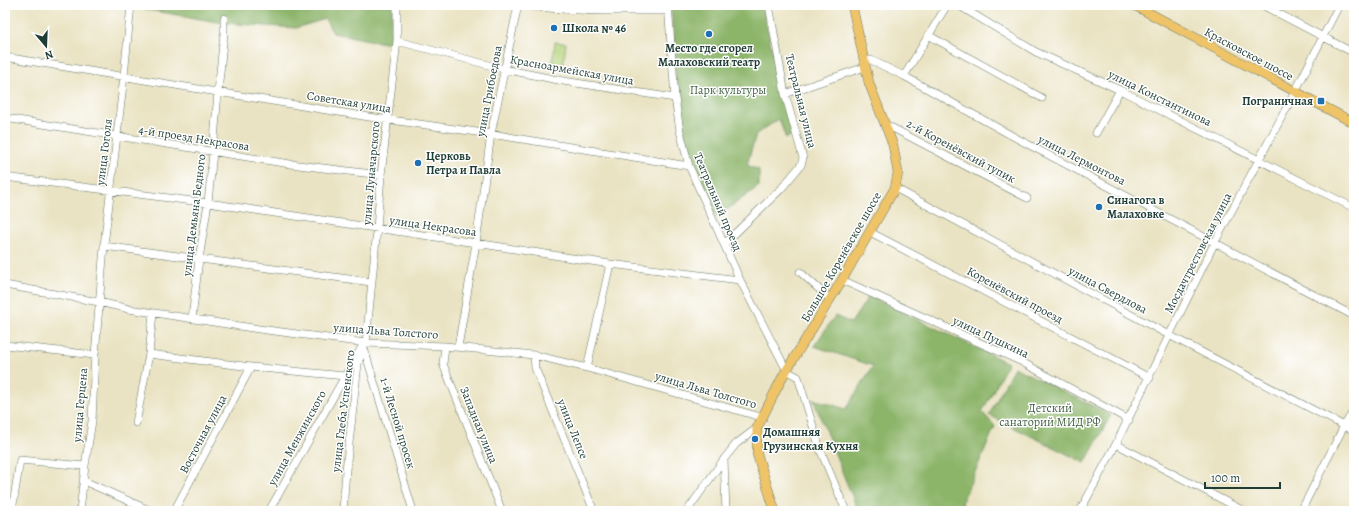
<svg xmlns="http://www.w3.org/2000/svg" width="1359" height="516" viewBox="0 0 1359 516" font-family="Alegreya,serif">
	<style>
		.green { fill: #b2d37a; stroke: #688857 }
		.forest { fill: #8db56a; stroke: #56794f }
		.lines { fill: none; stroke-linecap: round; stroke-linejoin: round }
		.minor-casing { stroke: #676; stroke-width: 8 }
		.major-casing { stroke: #676; stroke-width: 10 }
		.minor { stroke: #fff; stroke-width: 7 }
		.major { stroke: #efc469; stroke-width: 9 }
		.poi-dot { fill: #1f6fb2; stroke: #fff; stroke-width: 1.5 }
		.labels { text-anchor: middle; stroke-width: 3; stroke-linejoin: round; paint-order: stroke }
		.poi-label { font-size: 12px; font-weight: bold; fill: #1f3d34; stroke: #fff; text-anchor: start }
		.street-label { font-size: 12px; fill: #1f3d34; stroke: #fff }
		.park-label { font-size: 12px; fill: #446246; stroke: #fff }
	</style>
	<rect width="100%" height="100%" fill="#fff"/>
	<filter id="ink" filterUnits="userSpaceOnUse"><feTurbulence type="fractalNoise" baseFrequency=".025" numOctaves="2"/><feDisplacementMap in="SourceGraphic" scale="8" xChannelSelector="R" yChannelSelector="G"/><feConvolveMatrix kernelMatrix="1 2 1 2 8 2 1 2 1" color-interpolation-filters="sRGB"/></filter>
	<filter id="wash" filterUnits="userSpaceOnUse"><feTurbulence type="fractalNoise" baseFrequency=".012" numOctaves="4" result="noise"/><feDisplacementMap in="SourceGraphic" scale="16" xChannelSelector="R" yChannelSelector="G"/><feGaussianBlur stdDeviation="0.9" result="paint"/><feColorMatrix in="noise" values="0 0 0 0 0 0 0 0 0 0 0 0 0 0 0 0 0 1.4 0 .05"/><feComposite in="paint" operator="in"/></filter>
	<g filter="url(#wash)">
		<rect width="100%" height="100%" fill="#eae3c3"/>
		<path class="green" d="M555 42 566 43 563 68 552 66Z"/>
		<path class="forest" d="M132 5H393L390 44 333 33 325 19 296 28 223 23 132 7Z
			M671 5H762L780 87 794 133 786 139 779 119 756 134 747 165 759 170V186L717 217 695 174 683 140 677 95Z
			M869 296 1008 363 982 412 995 426 962 502 965 511H858L813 399 846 409 873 366 814 346 835 316 851 323Z
			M1014 367 1111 415 1085 463 989 415Z"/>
	</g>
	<g filter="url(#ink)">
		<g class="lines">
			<defs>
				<path id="minor" d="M397 5V41L381 175 377 229 366 343 363 345 413 511
					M524 5C571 12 620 11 668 11
					M668 5 675 98 680 131 689 166 740 280 787 371 798 377 820 449 846 511
					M958 5 1036 52 1120 90 1354 208
					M1262 5 1354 53
					M928 35 1042 98
					M397 41 504 69 563 81 675 98
					M5 57 369 117 491 134 689 166
					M864 60H871L904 76 1018 139 1354 316
					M904 76 947 5
					M785 94 865 67
					M5 118 290 164 381 175
					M885 124 1027 198
					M1096 133 1120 90
					M5 177 208 203 476 243 610 264 740 280
					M895 188 1165 333 1354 431
					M870 232 1150 378
					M724 244 781 189 801 165 803 158 785 94 769 5
					M104 246 371 282
					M800 272 830 299
					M842 280 1020 361 1129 420
					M5 285 99 302 129 309 259 329 366 343 445 346 534 355 587 368 761 417
					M192 319 199 259 208 203 213 152 218 92 224 33V18
					M5 345 95 355
					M445 346 443 364 502 511
					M458 347 476 243 491 134 518 5
					M149 354 251 367 345 376
					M534 355 535 368 594 511
					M587 368 610 264
					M136 423 149 354 153 313
					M1116 444 1244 511
					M724 459 726 511
					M84 481 151 511
					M12 511 20 460 85 466
					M80 511 85 466 92 421 95 355 104 246 124 76 131 5
					M174 511 251 367
					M269 511 345 376 363 345
					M343 511 346 470 358 364 361 354
					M687 511 724 459 736 444 757 428
					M1080 511 1116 444 1215 242 1295 92 1339 5
					M1301 511 1344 426 1354 410"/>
				<path id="major" d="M1134 5 1354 123
					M775 511 757 454V428L783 376 842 280 895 188 898 173 893 145 869 83 852 5"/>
			</defs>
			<use href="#minor" class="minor-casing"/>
			<use href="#major" class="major-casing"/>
			<use href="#minor" class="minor"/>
			<use href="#major" class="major"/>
		</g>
	</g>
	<g class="poi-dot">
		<circle cx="554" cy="28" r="4"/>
		<circle cx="709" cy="34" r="4"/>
		<rect x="1317" y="97" width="8" height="8" rx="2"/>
		<circle cx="418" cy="163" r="4"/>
		<circle cx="1099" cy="207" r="4"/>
		<circle cx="755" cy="439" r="4"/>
	</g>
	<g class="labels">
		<g class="poi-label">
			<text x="562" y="32">Школа № 46</text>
			<text x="709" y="52" text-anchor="middle">Место где сгорел<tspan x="709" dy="14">Малаховский театр</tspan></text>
			<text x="1313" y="105" text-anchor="end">Пограничная</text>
			<text x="426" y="160">Церковь<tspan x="426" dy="14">Петра и Павла</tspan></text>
			<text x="1107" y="204">Синагога в<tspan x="1107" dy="14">Малаховке</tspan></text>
			<text x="763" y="436">Домашняя<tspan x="763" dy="14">Грузинская Кухня</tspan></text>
		</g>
		<g class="street-label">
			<text transform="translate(1249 54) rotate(28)" y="4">Красковское шоссе</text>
			<text transform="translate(572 70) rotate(10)" y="4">Красноармейская улица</text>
			<text transform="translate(489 91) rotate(-79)" y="4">улица Грибоедова</text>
			<text transform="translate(1160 98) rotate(26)" y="4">улица Константинова</text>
			<text transform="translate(801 101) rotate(76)" y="4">Театральная улица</text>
			<text transform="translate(349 102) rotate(9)" y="4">Советская улица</text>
			<text transform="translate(194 138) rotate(9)" y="4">4-й проезд Некрасова</text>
			<text transform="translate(961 151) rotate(28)" y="4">2-й Коренёвский тупик</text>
			<text transform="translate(104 152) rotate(-83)" y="4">улица Гоголя</text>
			<text transform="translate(1082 160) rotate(27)" y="4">улица Лермонтова</text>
			<text transform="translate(371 173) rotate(-85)" y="4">улица Луначарского</text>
			<text transform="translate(718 202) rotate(67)" y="4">Театральный проезд</text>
			<text transform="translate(194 215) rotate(-83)" y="4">улица Демьяна Бедного</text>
			<text transform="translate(433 226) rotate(8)" y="4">улица Некрасова</text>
			<text transform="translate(1198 253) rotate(-63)" y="4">Мосдачтрестовская улица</text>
			<text transform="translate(841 257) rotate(-60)" y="4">Большое Коренёвское шоссе</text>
			<text transform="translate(1108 290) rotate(28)" y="4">улица Свердлова</text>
			<text transform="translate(1015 295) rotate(28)" y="4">Коренёвский проезд</text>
			<text transform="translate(386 331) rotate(4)" y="4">улица Льва Толстого</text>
			<text transform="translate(991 337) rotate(25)" y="4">улица Пушкина</text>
			<text transform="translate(706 390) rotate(16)" y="4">улица Льва Толстого</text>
			<text transform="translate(80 405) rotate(-85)" y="4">улица Герцена</text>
			<text transform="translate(343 411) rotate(-83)" y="4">улица Глеба Успенского</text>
			<text transform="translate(398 423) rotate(73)" y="4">1-й Лесной просек</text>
			<text transform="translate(479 425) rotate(68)" y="4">Западная улица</text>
			<text transform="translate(573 429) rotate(68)" y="4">улица Лепсе</text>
			<text transform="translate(203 434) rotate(-62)" y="4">Восточная улица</text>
			<text transform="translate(297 438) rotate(-61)" y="4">улица Менжинского</text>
		</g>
		<g class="park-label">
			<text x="728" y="94">Парк культуры</text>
			<text x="1050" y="412">Детский<tspan x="1050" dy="14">санаторий МИД РФ</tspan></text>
		</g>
	</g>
	<rect width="1359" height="516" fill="none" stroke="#fff" stroke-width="20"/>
	<g transform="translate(46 46) rotate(161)" stroke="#ffffff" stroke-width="3" paint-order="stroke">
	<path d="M0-3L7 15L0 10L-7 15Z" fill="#1f3d34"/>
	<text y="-6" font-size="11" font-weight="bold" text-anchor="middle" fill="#1f3d34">N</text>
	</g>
	<path d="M1205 482v6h75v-6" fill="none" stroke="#1f3d34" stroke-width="2"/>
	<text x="1211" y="482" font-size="12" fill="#1f3d34" stroke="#ffffff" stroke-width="3" paint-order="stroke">100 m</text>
</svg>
